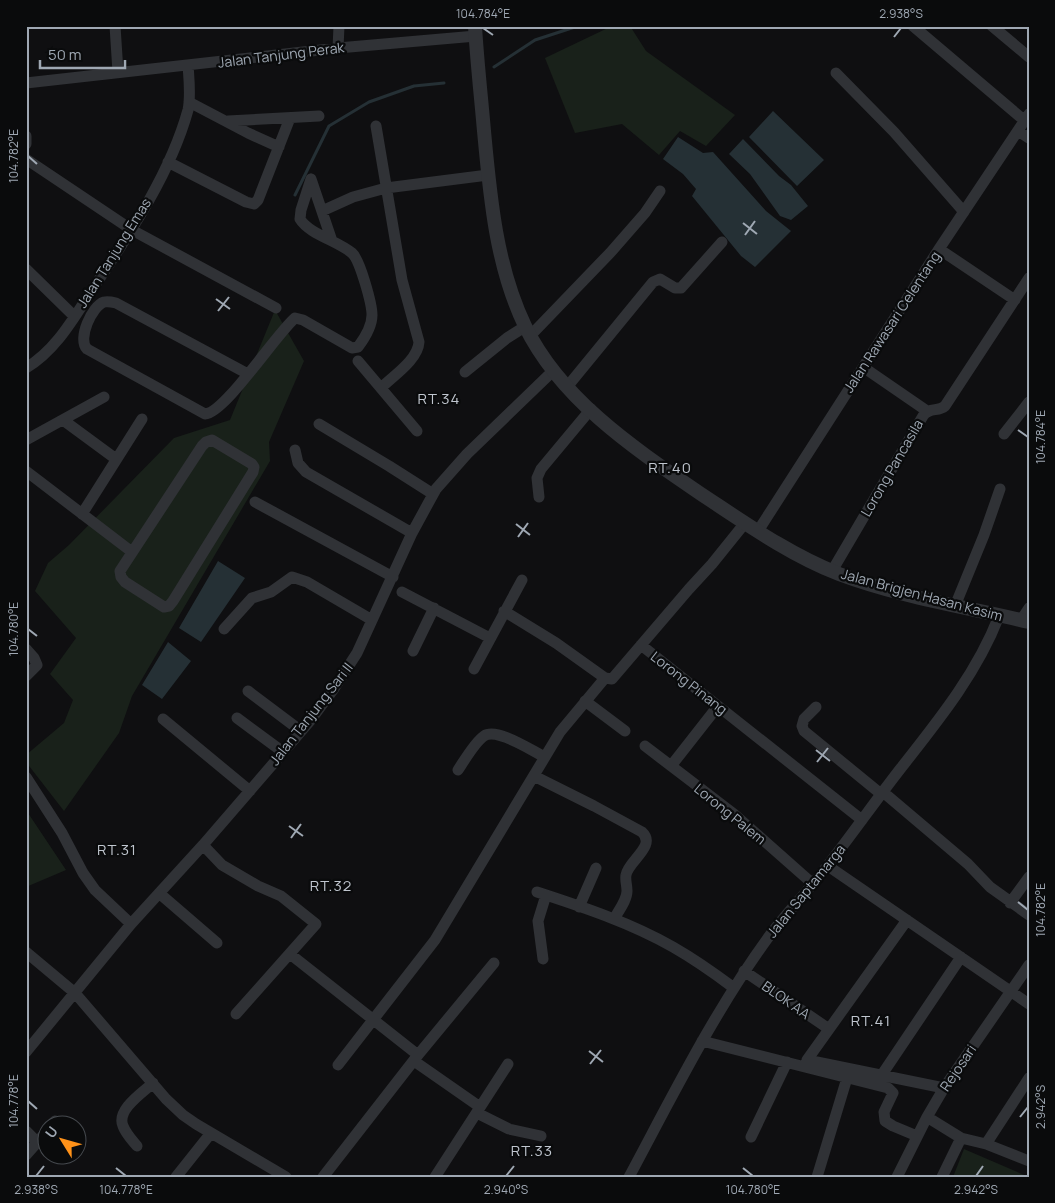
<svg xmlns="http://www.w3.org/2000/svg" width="1055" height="1203" viewBox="0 0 1055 1203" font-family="Manrope,sans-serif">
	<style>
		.green { fill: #19211a }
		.water { fill: #253035 }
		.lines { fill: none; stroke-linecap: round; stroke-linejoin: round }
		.stream { stroke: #253035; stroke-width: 3 }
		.minor { stroke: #303236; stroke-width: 11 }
		.tertiary { stroke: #303236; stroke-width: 14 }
		.ticks { fill: none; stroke: #9fa8b3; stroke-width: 2 }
		.labels { text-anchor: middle; stroke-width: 4.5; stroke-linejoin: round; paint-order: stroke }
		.street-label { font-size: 14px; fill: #9fa8b3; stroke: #0a0b0c }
		.neighbourhood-label { font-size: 15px; letter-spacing: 1px; fill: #c0c6cf; stroke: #0a0b0c }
		.neatline { fill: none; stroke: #9fa8b3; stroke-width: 2 }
		.ticks-label { font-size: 12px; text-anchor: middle; fill: #9fa8b3 }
	</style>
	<rect width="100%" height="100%" fill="#0f0f11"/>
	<path class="green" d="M612 26H630L646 51 735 115 706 146 680 131 659 155 622 124 575 133 545 58Z
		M275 310 304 361 269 442 270 461 132 696 119 733 64 811 26 762V755L64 723 73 700 50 674 76 638 35 591 48 563 69 545 174 438 230 420Z
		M26 810 66 870 26 887Z
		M964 1149 1029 1177H953Z"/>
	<path class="water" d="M773 111 824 160 797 186 749 137Z
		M678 137 703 153 713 152 766 211 791 231 755 267 741 256 692 196 696 189 683 174 663 159Z
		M743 139 779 176 791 185 808 206 791 220 780 216 750 174 729 154Z
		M218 561 245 578 201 642 179 628Z
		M168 642 191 661 162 699 142 685Z"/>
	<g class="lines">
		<path class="stream" d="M494 67 535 40 578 26
			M295 195 329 126 369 102 414 86 444 83"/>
		<path class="minor" d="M115 26 118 72
			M913 26 1025 121
			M992 26 1029 57
			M338 48 339 26
			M836 73 894 132 964 212
			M26 83 338 48 476 36
			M189 102 248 133 279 147
			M228 121 319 116
			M376 126 402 280 419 342C418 360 393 376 381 388
			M1018 131 1029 138
			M26 136V144
			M26 159 132 230 276 308
			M168 162 246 202 254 204 258 200 290 118
			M311 179 332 241
			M322 211 353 197 386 188 488 175
			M939 249 1015 300
			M26 269 74 316
			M531 335 610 253 645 213 660 191
			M358 361 417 431
			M863 367 927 411
			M26 368C56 350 73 319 92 290 128 236 170 175 188 110 191 96 189 80 188 65
			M465 372 507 338 526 326
			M248 374 116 303C112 302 108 301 104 302 92 306 77 339 87 349L205 414C225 413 276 334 295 318L303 320 352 348 358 347C364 339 372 326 372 315 372 304 360 260 352 253 338 241 309 234 300 219L301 210 311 179
			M567 387 653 282 660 279 675 288H681L722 242
			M63 420 116 459
			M319 424 389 466 433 494
			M1004 434 1029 402
			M26 440 104 397
			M212 440 252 464 254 467 253 472 173 601 169 606 164 607 125 582 121 577 120 571 202 446 206 442Z
			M295 450 298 463 306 472 412 533
			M26 471 132 552
			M539 497 537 478 541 469 591 409
			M255 502 393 577
			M82 514 142 419
			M758 531 939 249 1029 114
			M832 571 923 416C929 407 938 412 945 406L1029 278
			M402 592 490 638
			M955 606 984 535 1000 489
			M504 611 556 643 605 678 612 679 689 589 712 564 745 523
			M1021 620 1029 608
			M224 629 252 598 271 592 292 577 307 582 372 620
			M641 645 862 820
			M26 649 34 658 37 665 26 676
			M413 651 434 608
			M474 669 522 580
			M248 691 301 731
			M585 701 625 731
			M816 707 804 719 802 726 804 731 881 794
			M237 718 283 752
			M163 719 250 791
			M645 746 734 814 813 884
			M671 766 718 706
			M458 770C464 761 475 742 484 736 497 727 532 751 545 757
			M534 776 594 806 642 832C657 846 628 861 626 875 625 880 627 885 627 891 627 900 619 910 614 919
			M26 777 62 833 83 873 95 890 131 924
			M883 792 968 864 990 887 1029 915
			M203 845 222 865 258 886 281 896 316 924 236 1014
			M828 866 1029 1004
			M537 892C583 907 631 923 673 947 694 959 714 973 734 988
			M159 893 217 943
			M1010 903 1029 877
			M579 907 596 868
			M907 920 807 1060 944 1088
			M26 952 75 993 166 1099 183 1115 196 1124 286 1177
			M290 954 418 1055
			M543 959 538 921 546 895
			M744 971 829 1029
			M702 1041 888 1088 893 1093 884 1112 885 1121 893 1126 917 1136
			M26 1052 131 924 203 845 310 721 333 690 357 653 412 533 436 489 467 454 554 370
			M414 1061 480 1107
			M338 1065 435 940 560 732 605 678
			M881 1076 961 957
			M477 1113 509 1129 541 1136
			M927 1117 961 1138
			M51 1126 55 1121
			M26 1131 37 1142
			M751 1137 787 1062
			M986 1144 1029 1078
			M137 1146C132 1140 126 1134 123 1126 116 1110 142 1093 153 1083
			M26 1155 48 1130
			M176 1177 211 1133
			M323 1177 418 1055 494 963
			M435 1177 508 1064
			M629 1177C673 1095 715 1010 770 935 788 911 810 889 828 865 853 833 876 800 901 768 938 721 977 673 999 616
			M817 1177 847 1078
			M897 1177 927 1117 944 1088 1029 965
			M942 1177 961 1138 986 1144 1029 1161"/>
		<path class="tertiary" d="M475 26C477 61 481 96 484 131 490 196 496 266 525 326 561 400 635 449 701 494 745 523 790 555 839 574 900 597 966 607 1029 622"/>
	</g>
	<path class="ticks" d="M483 28 493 35M894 37 901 28M28 156 37 164M743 223 757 234M745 235 755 221M216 299 230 309M218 311 229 297M1018 430 1028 437M516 524 530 535M518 537 528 523M28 629 37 636M816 750 830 761M817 762 828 748M289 826 303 836M291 838 301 824M1018 902 1028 910M589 1051 603 1062M590 1064 601 1050M28 1101 37 1109M1020 1117 1028 1107M116 1168 126 1176M743 1168 753 1176M36 1176 44 1166M506 1176 514 1166M976 1176 983 1166"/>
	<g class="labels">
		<g class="street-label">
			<text transform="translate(281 55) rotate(-7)" y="5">Jalan Tanjung Perak</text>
			<text transform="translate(114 253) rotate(-58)" y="5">Jalan Tanjung Emas</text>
			<text transform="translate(892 322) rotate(-57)" y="5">Jalan Rawasari Celentang</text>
			<text transform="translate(892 468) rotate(-60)" y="5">Lorong Pancasila</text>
			<text transform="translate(922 595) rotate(15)" y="5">Jalan Brigjen Hasan Kasim</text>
			<text transform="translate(689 683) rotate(38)" y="5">Lorong Pinang</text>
			<text transform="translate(311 714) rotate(-52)" y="5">Jalan Tanjung Sari II</text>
			<text transform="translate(730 814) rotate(39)" y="5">Lorong Palem</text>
			<text transform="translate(806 891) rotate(-51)" y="5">Jalan Saptamarga</text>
			<text transform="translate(786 1000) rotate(35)" y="5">BLOK AA</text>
			<text transform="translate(958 1068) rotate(-56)" y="5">Rejosari</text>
		</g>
		<g class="neighbourhood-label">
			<text x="439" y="404">RT.34</text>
			<text x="670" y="473">RT.40</text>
			<text x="117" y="855">RT.31</text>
			<text x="331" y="891">RT.32</text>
			<text x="871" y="1026">RT.41</text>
			<text x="532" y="1156">RT.33</text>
		</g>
	</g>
	<rect width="1055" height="1203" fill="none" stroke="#0a0b0c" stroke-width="55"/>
	<g transform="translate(62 1140) rotate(307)"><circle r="24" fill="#0a0b0c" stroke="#464a4f"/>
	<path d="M0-4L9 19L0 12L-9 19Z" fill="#ff9219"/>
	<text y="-8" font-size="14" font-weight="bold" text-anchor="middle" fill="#9fa8b3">U</text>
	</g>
	<path d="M40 60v8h85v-8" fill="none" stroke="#9fa8b3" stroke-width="2.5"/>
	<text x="48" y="60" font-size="15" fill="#9fa8b3" stroke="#0a0b0c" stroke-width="4" paint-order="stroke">50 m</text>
	<rect x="28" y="28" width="1000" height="1148" class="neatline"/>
	<g class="ticks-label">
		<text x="483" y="18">104.784°E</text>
		<text x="901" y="18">2.938°S</text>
		<text transform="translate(14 156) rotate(-90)" y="4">104.782°E</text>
		<text transform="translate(1041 437) rotate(-90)" y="4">104.784°E</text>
		<text transform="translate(14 629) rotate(-90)" y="4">104.780°E</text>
		<text transform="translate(1041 910) rotate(-90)" y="4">104.782°E</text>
		<text transform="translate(14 1101) rotate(-90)" y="4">104.778°E</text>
		<text transform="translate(1041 1107) rotate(-90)" y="4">2.942°S</text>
		<text x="36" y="1194">2.938°S</text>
		<text x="126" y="1194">104.778°E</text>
		<text x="506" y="1194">2.940°S</text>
		<text x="753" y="1194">104.780°E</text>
		<text x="976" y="1194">2.942°S</text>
	</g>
</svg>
